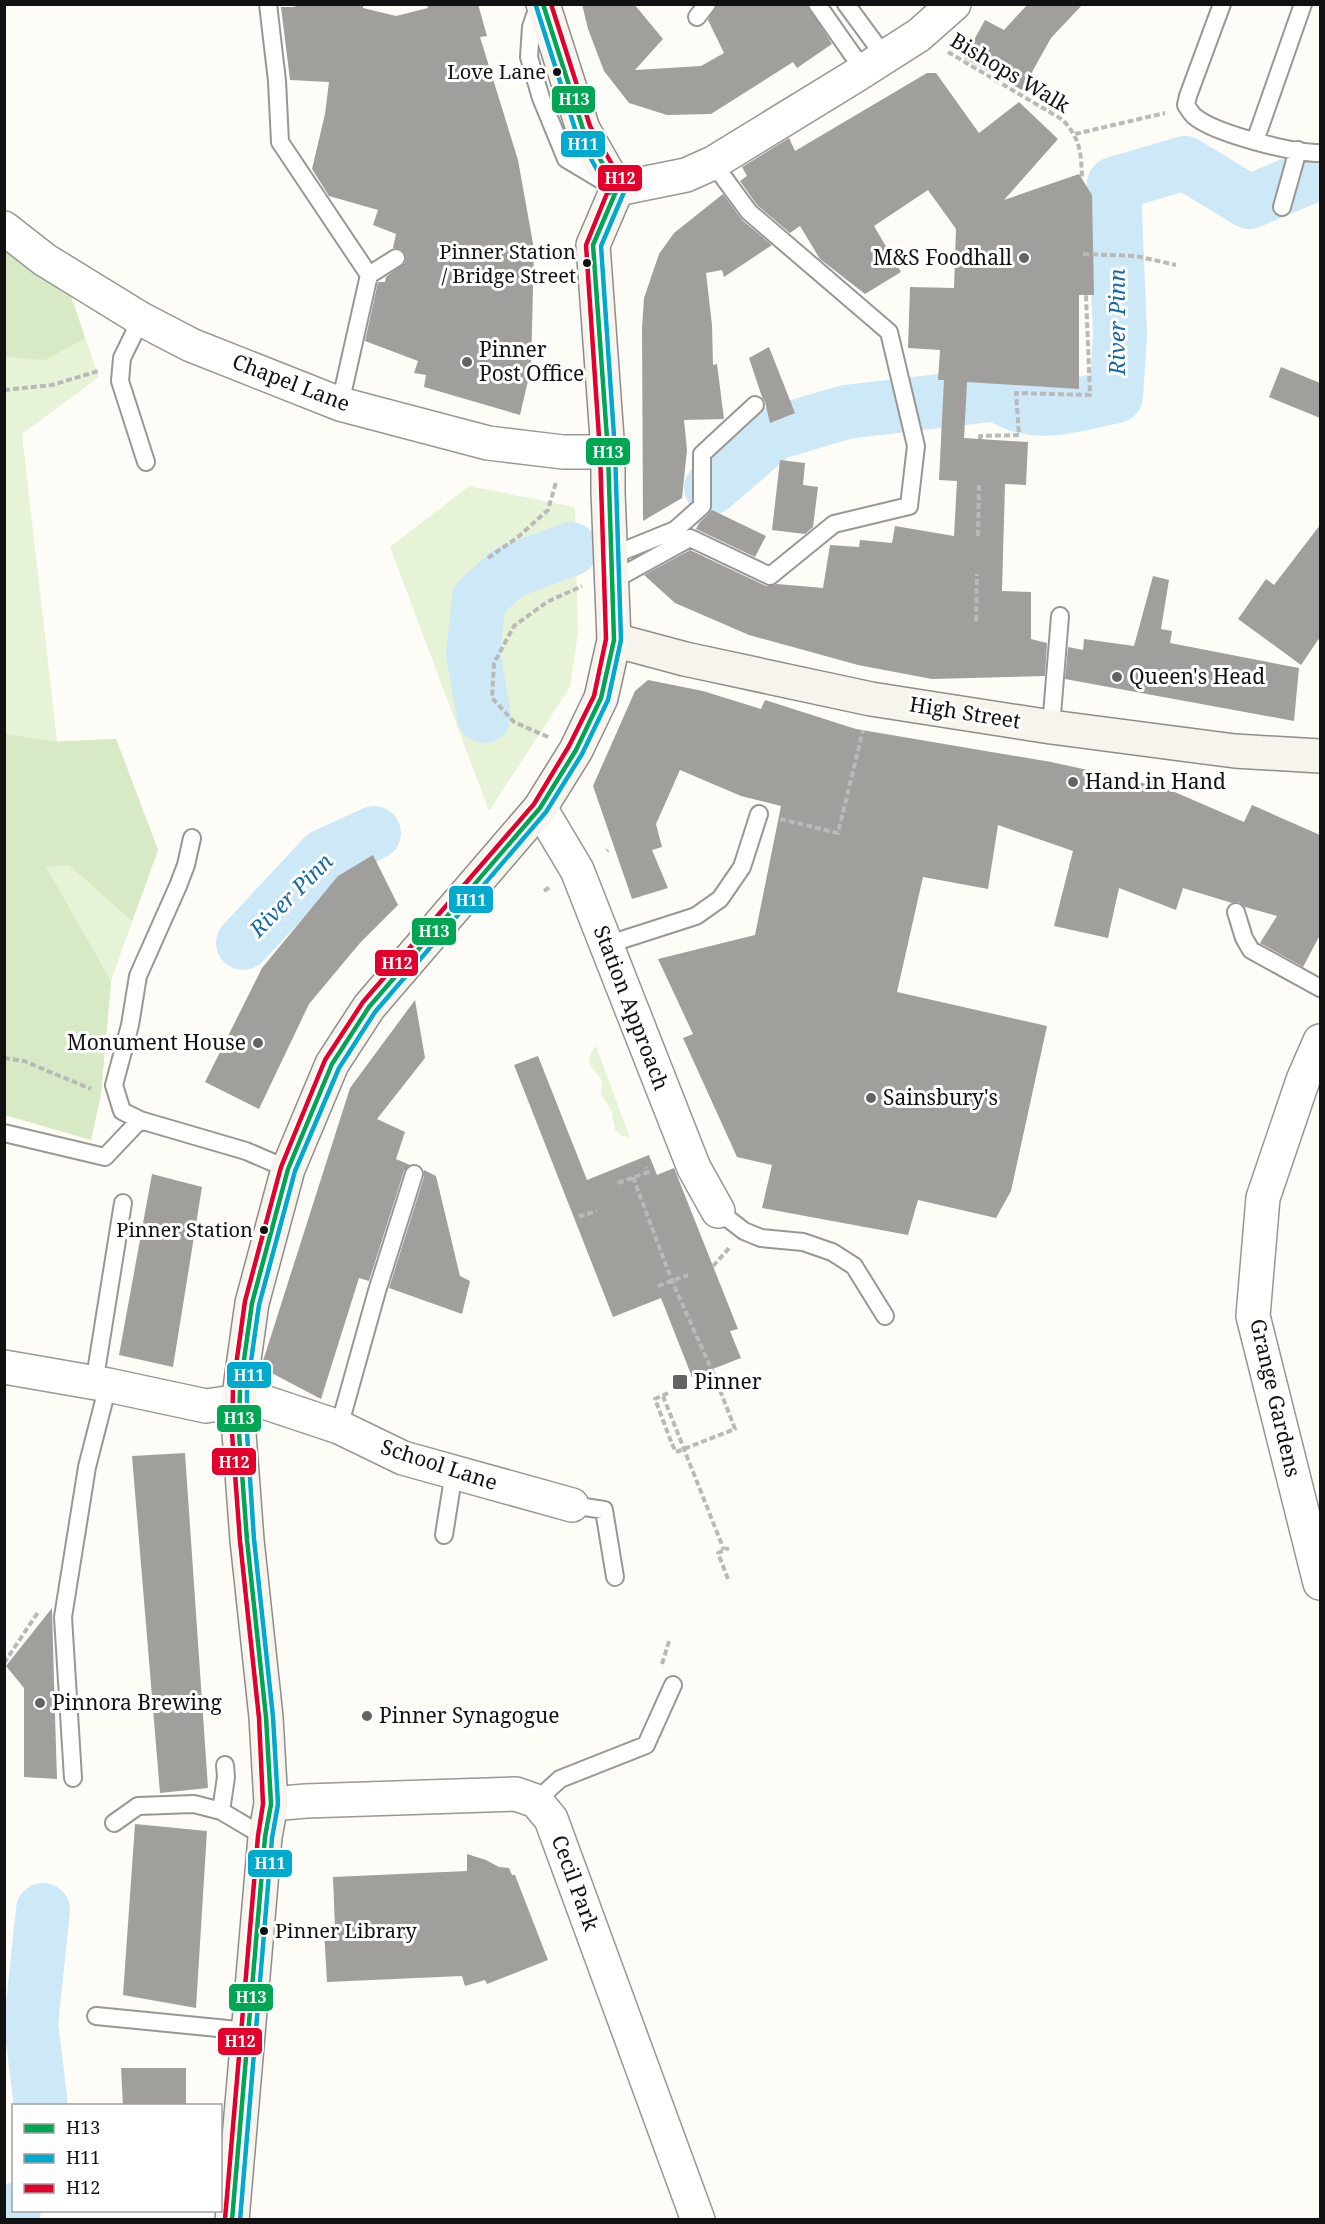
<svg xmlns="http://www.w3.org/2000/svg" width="1325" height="2224" viewBox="0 0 1325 2224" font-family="'Noto Serif',serif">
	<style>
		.green { fill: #e7f3d7 }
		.forest { fill: #d8eac5 }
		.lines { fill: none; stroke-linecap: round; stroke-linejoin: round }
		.river { stroke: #cde8f7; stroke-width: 54 }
		.building { fill: #a19f9c }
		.lane-casing { stroke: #979795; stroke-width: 20 }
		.street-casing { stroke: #979795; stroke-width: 36 }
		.secondary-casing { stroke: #8e8d8b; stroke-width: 36 }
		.path { stroke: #b9b9b8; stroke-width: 4; stroke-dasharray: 6 3; stroke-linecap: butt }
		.lane { stroke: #fffffe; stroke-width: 16 }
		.street { stroke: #fffffe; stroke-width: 33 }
		.secondary { stroke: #f6f4eb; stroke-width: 33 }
		.path-bridge { stroke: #b9b9b8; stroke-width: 4; stroke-dasharray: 6 3; stroke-linecap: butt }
		.bus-1-casing { stroke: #fff; stroke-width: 9 }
		.bus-2-casing { stroke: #fff; stroke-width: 9 }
		.bus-3-casing { stroke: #fff; stroke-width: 9 }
		.bus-1 { stroke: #00a651; stroke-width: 4.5 }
		.bus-2 { stroke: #00a9ce; stroke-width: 4.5 }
		.bus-3 { stroke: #e4002b; stroke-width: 4.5 }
		.bus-dot { fill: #111; stroke: #fff; stroke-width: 2 }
		.poi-dot { fill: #646362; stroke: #fff; stroke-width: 2 }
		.labels { text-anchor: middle; stroke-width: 6; stroke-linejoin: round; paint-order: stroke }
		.bus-label { font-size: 20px; fill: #111; stroke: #fff; text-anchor: end }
		.street-label { font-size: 21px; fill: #111; stroke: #fff }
		.poi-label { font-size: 21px; fill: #111; stroke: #fff; text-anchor: start }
		.water-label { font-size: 22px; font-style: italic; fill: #1768a6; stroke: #fff }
		.line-badge { stroke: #fff; stroke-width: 2 }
		.badge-label { font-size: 16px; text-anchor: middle; font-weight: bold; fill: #fff }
	</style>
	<rect width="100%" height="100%" fill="#fdfcf7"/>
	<path class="green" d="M4 240 65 279 99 377 22 434 57 741 116 739 158 850 111 981 101 1094 91 1140 5 1115Z
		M469 486 575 507 578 633 570 687 489 811 390 547Z
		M596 1046 630 1138 622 1136 615 1130 612 1112 601 1094 602 1081C595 1069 581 1062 596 1046Z"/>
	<path class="forest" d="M4 240 65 279 85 338 45 360 5 357Z
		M5 734 57 742 116 739 158 850 132 921 69 865 46 867 111 981 101 1094 91 1140 5 1115Z"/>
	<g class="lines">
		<path class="river" d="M711 488 775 433 846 412 998 394C1032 421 1078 404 1116 396L1120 335 1114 184 1185 163 1249 202 1316 174 1320 175
			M484 716 473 653 479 599 509 572 571 549
			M243 943 324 856 374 833
			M41 2106 31 2024 43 1910
			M4 2216 14 2210"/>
	</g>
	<path class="building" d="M295 4H363V8L396 16 428 8 427 4H478L487 36 480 37 518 160 534 249 531 368 520 415 424 387 426 375 414 373 418 361 365 341 378 282H385L386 277 405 263 406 257 401 249 393 248 396 234 373 225 378 210 329 196 312 169 325 114 329 82 290 80 281 7H295Z
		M582 4H634L663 39 635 70 701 66 724 53 708 20 717 4H807L832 44 797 68 793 62 711 114 667 115 629 103 604 71 588 29Z
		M1028 4H1083L1051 38 1022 90 964 58 985 20 1004 30Z
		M927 73H936L979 133 1019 102 1058 139 1004 200 1079 174 1092 195 1094 295H1079V389L967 382 964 438 1028 442 1026 485 1005 484 1002 591 1031 592V639L1047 643 1045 676 932 679 858 665 749 635 675 603 644 575 690 550 766 586 777 584 823 588 830 545 859 547 860 540 892 543 895 526 954 536 957 481 939 480 944 380H938L940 350 908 348 910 287 954 288 956 229 928 190 874 226 901 272 865 294 820 259 800 226 790 233 757 205 740 181 747 176 742 167 789 138 795 151Z
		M723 194 742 220 772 245 724 277 722 270 706 273 712 325 713 365 717 364 724 419 684 420 687 450 682 498 643 521 642 328 644 298 659 254 674 233Z
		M769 347 795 413 770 423 765 402 762 397 749 358Z
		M1281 367 1320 383V418L1269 397Z
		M780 460 805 463 803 485 818 487 813 527 805 534 772 530Z
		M712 510 766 536 755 557 696 529 699 523Z
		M1320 525V637L1301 665 1238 619 1266 579 1274 585Z
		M1153 576 1169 580 1161 629 1172 631 1170 643 1299 668 1294 721 1065 679 1068 647 1083 650 1084 639 1134 646Z
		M648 680 703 691 761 709 765 700 856 729 1051 762 1111 775 1170 790 1244 822 1252 805 1320 835V935L1303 967 1260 943 1277 916 1245 907 1239 902 1232 903 1183 888 1176 910 1119 888 1108 938 1054 926 1073 851 998 825 988 889 923 877 897 992 1047 1026 1011 1191 996 1218 918 1200 908 1235 762 1208 772 1165 737 1157 683 1038 693 1034 658 959 755 935 781 806 741 796 680 770 656 824 662 847 652 850 668 888 632 899 593 786 635 691Z
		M373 855 398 905 360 943 309 1004 259 1109 205 1082 262 968 338 876Z
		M415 1000 425 1058 377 1119 405 1132 396 1159 410 1165 404 1171 369 1281 359 1278 321 1399 262 1368 263 1361 350 1088Z
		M538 1056 587 1180 649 1155 657 1175 674 1168 738 1329 730 1331 741 1358 692 1377 661 1298 613 1317 514 1065Z
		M424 1170 436 1176 460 1276 470 1281 462 1314 389 1288 424 1177Z
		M152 1174 202 1187 173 1367 119 1355Z
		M185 1453 208 1788 160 1793 132 1456Z
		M52 1608 55 1716 57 1779 24 1777V1688L6 1666Z
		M135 1824 207 1831 196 2008 123 1995Z
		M467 1854 486 1860 499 1867 509 1868 512 1875H515L548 1960 487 1984 485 1980 465 1986 462 1976 327 1982 324 1929H335L333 1877 467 1871Z
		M121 2068H186V2106H123Z"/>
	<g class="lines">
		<defs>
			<path id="lane" d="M268 4 277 81 280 142 369 275 340 404
				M539 4 531 27 529 57 541 98 566 159 606 183
				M817 4 864 71
				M846 4 885 57
				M1222 4 1188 96 1186 105C1188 108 1191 113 1194 116 1215 134 1293 153 1320 153
				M697 17 707 4
				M1255 141 1303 4
				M1282 207 1298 150
				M369 275 396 258
				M141 319 122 358 120 381 146 462
				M611 556 675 530 702 506V454L755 405
				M612 581 690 538 770 576 834 524 909 506 916 446 889 332 749 212 713 163
				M1051 727 1060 616
				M192 838 186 865 178 886 138 976 130 1025 114 1085 122 1111 140 1120 246 1151 288 1169
				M1236 912 1244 938 1251 950 1320 988
				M606 945 696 916 720 899 742 867 759 814
				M4 1133 105 1157 140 1120
				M718 1211 744 1231 761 1238 803 1242 832 1252 854 1266 885 1316
				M94 1384 123 1203
				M339 1427 377 1291 414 1174
				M572 1505 604 1510 615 1577
				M444 1535 454 1472
				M225 1765 226 1777 221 1811 265 1837
				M73 1778 63 1617 87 1467 108 1385
				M536 1801 560 1779 646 1745 673 1685
				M114 1823 138 1806 194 1804 221 1811
				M96 2016 248 2031"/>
			<path id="street" d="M617 189 686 175 713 163 855 76 919 35 954 4
				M4 228 45 260 141 319 191 345 340 404 488 443 563 452H608
				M540 808 577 870 694 1168 718 1211
				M1320 1041 1303 1080 1263 1198 1253 1316 1320 1583
				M4 1367 108 1385 206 1406 240 1401H261L339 1427 403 1458 572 1505
				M271 1804 306 1801 516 1794 536 1801 551 1819 698 2220"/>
			<path id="secondary" d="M614 640 685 659 871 699 1051 727 1235 751 1320 756
				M232 2220 265 1837 271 1804 266 1717 247 1540 239 1433 240 1388 252 1303 288 1169 332 1064 369 1007 540 808 576 750 601 698 614 640 608 492V452L593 245 617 189 583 129 543 4"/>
		</defs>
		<use href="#lane" class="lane-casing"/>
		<use href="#street" class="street-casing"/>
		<use href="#secondary" class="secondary-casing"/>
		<path class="path" d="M948 52 1063 120C1081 140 1081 153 1082 178
			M1075 134 1165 113
			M1083 254 1136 256 1176 265
			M4 390 52 385 98 371
			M980 439V436L1019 435 1016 393 1090 395 1086 295
			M978 536 979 482
			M488 558 518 537 548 510 556 482
			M976 621 977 574
			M548 737 514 722 492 698 494 663 514 626 547 602 582 586
			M780 819 838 833 863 730
			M607 851 608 850
			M544 891 550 887
			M4 1058 24 1061 91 1089
			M633 1177 672 1281 714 1375
			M618 1183 648 1172 646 1167
			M580 1214 581 1216 597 1211
			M713 1266 730 1247
			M658 1286 688 1275
			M696 1383 714 1375 732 1421
			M668 1393 655 1399 672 1444
			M663 1396 724 1550
			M728 1579 718 1553 729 1548
			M4 1663 39 1611
			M662 1664 670 1638"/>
		<use href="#lane" class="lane"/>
		<use href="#street" class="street"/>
		<use href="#secondary" class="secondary"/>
		<path class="path-bridge" d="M672 1444 676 1452 735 1429 732 1421"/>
		<defs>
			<path id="bus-1" d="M543 4 583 129 617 189
				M232 2220 265 1837 271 1804 266 1717 247 1540 239 1433 240 1388 252 1303 288 1169 332 1064 369 1007 540 808 576 750 601 698 614 640 608 452 593 245 617 189"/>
			<path id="bus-2" d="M536 6 576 132 610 193
				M240 2220 272 1838 278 1804 273 1717 254 1539 247 1433V1389L259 1305 295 1171 339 1068 375 1012 546 812 582 754 608 700 621 640 615 451 601 246 624 192"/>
			<path id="bus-3" d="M551 4 590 126 624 185
				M225 2219 258 1836 263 1804 259 1718 240 1541 232 1433 233 1387 245 1301 281 1167 325 1060 363 1002 534 804 569 746 594 696 606 639 600 452 586 245 610 186"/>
		</defs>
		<use href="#bus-1" class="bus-1-casing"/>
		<use href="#bus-2" class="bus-2-casing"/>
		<use href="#bus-3" class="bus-3-casing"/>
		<use href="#bus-1" class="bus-1"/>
		<use href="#bus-2" class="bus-2"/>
		<use href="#bus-3" class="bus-3"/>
	</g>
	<g class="bus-dot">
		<circle cx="557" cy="72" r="5"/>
		<circle cx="587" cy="263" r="5"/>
		<circle cx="264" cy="1230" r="5"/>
		<circle cx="264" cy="1931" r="5"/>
	</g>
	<g class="poi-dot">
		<circle cx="1024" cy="258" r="6"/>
		<circle cx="467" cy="362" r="6"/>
		<circle cx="1117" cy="677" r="6"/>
		<circle cx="1073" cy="782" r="6"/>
		<circle cx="258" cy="1043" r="6"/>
		<circle cx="871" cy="1098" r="6"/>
		<rect x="672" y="1374" width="16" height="16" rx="3"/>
		<circle cx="40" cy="1703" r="6"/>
		<circle cx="367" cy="1716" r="6"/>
	</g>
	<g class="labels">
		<g class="bus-label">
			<text x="546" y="79">Love Lane</text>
			<text x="576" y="259">Pinner Station<tspan x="576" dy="24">/ Bridge Street</tspan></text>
			<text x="253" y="1237">Pinner Station</text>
			<text x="275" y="1938" text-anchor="start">Pinner Library</text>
		</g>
		<g class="street-label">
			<text transform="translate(1010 73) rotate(31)" y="7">Bishops Walk</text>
			<text transform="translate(291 383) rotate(21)" y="7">Chapel Lane</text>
			<text transform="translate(965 713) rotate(9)" y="7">High Street</text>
			<text transform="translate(631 1008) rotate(69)" y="7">Station Approach</text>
			<text transform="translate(1275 1398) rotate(77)" y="7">Grange Gardens</text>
			<text transform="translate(439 1465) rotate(18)" y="7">School Lane</text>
			<text transform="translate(575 1883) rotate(70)" y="7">Cecil Park</text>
		</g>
		<g class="poi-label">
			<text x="1012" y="265" text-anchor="end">M&amp;S Foodhall</text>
			<text x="479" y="357">Pinner<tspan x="479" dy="24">Post Office</tspan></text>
			<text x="1129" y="684">Queen's Head</text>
			<text x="1085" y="789">Hand in Hand</text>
			<text x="246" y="1050" text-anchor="end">Monument House</text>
			<text x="883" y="1105">Sainsbury's</text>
			<text x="694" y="1389">Pinner</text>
			<text x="52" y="1710">Pinnora Brewing</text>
			<text x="379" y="1723">Pinner Synagogue</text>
		</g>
		<g class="water-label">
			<text transform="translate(1117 322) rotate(-90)" y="8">River Pinn</text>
			<text transform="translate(291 895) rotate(-45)" y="8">River Pinn</text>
		</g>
	</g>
	<g class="line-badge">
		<rect x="551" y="85" width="45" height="29" rx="6" fill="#00a651"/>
		<rect x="560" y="130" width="46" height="28" rx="6" fill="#00a9ce"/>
		<rect x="597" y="164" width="46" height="28" rx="6" fill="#e4002b"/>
		<rect x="585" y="437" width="46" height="29" rx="6" fill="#00a651"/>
		<rect x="448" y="885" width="46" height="29" rx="6" fill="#00a9ce"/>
		<rect x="411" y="917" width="46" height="29" rx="6" fill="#00a651"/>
		<rect x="374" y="949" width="45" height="28" rx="6" fill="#e4002b"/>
		<rect x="226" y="1361" width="46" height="28" rx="6" fill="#00a9ce"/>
		<rect x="216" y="1404" width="46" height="29" rx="6" fill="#00a651"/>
		<rect x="211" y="1447" width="46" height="29" rx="6" fill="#e4002b"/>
		<rect x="247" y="1849" width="46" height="29" rx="6" fill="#00a9ce"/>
		<rect x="228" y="1983" width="46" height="29" rx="6" fill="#00a651"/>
		<rect x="217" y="2027" width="46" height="29" rx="6" fill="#e4002b"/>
	</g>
	<g class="badge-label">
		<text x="574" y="105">H13</text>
		<text x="583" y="150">H11</text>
		<text x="620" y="184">H12</text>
		<text x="608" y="458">H13</text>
		<text x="471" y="906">H11</text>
		<text x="434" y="937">H13</text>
		<text x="397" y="969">H12</text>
		<text x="249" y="1381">H11</text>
		<text x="239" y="1424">H13</text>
		<text x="234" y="1468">H12</text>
		<text x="270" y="1869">H11</text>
		<text x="251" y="2003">H13</text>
		<text x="240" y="2047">H12</text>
	</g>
	<rect width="1325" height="2224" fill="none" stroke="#111111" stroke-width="12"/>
	<rect x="12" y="2104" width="210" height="108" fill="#ffffff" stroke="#a0a0a0" stroke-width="1.5"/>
	<rect x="24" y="2124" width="30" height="9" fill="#00a651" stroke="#a0a0a0" stroke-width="1.5"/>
	<text x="66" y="2134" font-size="18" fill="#111111">H13</text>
	<rect x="24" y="2154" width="30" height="9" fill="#00a9ce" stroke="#a0a0a0" stroke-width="1.5"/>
	<text x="66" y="2164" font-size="18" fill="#111111">H11</text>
	<rect x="24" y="2184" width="30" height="9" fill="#e4002b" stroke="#a0a0a0" stroke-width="1.5"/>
	<text x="66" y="2194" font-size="18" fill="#111111">H12</text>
</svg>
